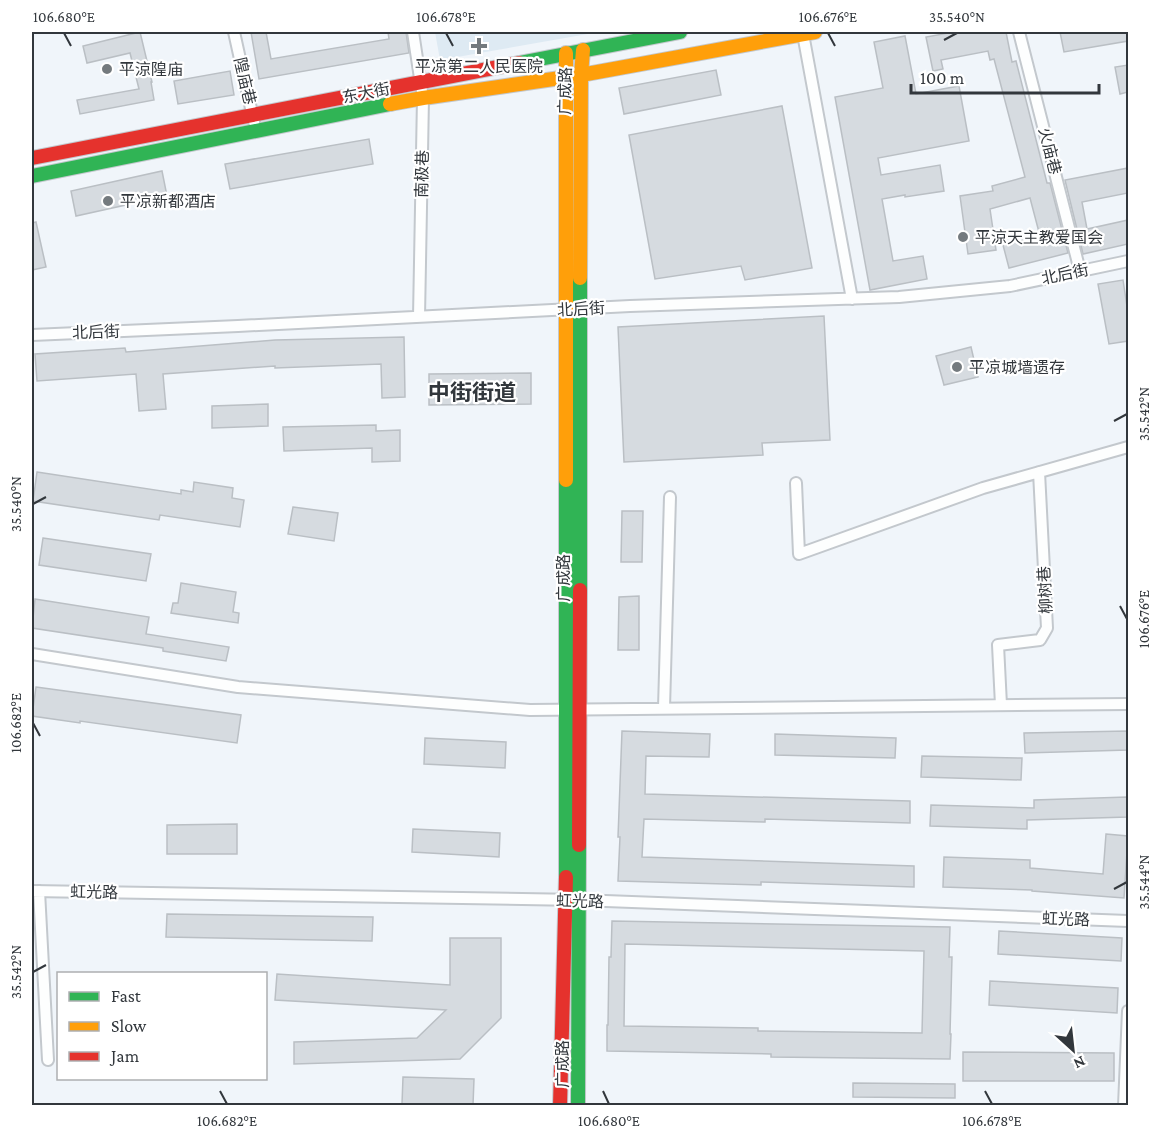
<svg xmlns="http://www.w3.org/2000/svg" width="1160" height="1137" viewBox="0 0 1160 1137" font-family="'Crimson Pro','Noto Sans SC',serif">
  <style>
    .built { fill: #deeaf3 }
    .building { fill: #d6dbe0; stroke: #babfc4; stroke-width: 1.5; fill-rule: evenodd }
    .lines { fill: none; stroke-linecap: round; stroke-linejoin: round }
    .street-casing { stroke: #c3c8cd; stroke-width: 14 }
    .fast-casing { stroke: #c3c8cd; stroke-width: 16 }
    .slow-casing { stroke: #c3c8cd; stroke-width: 16 }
    .jam-casing { stroke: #c3c8cd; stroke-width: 16 }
    .street { stroke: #fdfefe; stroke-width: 10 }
    .fast { stroke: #30b455; stroke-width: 14 }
    .slow { stroke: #ff9f0a; stroke-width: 14 }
    .jam { stroke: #e5322d; stroke-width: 14 }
    .ticks { fill: none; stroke: #32373c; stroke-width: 2 }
    .poi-dot { fill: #747a7e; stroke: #fff; stroke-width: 2 }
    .labels { text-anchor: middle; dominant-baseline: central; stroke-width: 4.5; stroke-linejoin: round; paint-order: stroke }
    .poi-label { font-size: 16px; fill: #32373c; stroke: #fff; text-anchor: start }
    .street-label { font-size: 16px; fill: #32373c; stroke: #fff }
    .district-label { font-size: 22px; font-weight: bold; fill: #32373c; stroke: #fff }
    .neatline { fill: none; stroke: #32373c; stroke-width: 2 }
    .ticks-label { font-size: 15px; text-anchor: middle; fill: #32373c }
  </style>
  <rect width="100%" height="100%" fill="#f0f5fa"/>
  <path class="built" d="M435,32H599L440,60Z"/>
  <path class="building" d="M140,32L152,82H151L154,100L80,114L77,100L139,89L130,53L87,63L83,46Z
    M251,32H266L271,59L389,39L388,32H406L409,53L259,79Z
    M954,32H1006L1012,62L1016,61L1047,183H1050L1068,253L1009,268L1003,245L1040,236L1030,198L990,209L996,250L968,254L960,196L993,191L992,186L1025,177L994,59L990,60L988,51L941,60L943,69L933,71L926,37Z
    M1060,32H1128V41L1064,52Z
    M905,36L916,94L959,86L969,141L878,158L881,175L940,165L944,191L905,197V195L882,199L893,261L923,256L927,279L870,290L835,97L883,88L874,42Z
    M1128,65V92L1120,94L1115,67Z
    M716,70L721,95L624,114L619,88Z
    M230,71L234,95L178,104L174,81Z
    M782,106L812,268L745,280L741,266L655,279L629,135Z
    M369,139L373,164L230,189L225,164Z
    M1128,168V193L1082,202L1087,229L1128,220V244L1083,254L1065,180Z
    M162,171L167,196L76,216L71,191Z
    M36,222L46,267L32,270V223Z
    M1123,280L1128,313V341L1109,344L1098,284Z
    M824,316L830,440L762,443L763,455L624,462L618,327Z
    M404,337L405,397L382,398L381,364L275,368V366L163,374L166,409L139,411L136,374L37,381L35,354L125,348L126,352L275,340Z
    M971,347L978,377L944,385L936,356Z
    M531,373V404L429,405V374Z
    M268,404V426L212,428V406Z
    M376,425V431L400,430V461L372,462V448L284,451L283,427Z
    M37,472L181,494V490L193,492L194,482L233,488L232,498L244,500L240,527L160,515L159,520L33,501Z
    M293,507L338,513L334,541L288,534Z
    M622,511H643L642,562H621Z
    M43,538L151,554L146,581L39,565Z
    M181,583L236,592L233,612L239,613L238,623L171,613L173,603H178Z
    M639,596V650H618L619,597Z
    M35,599L149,617L146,634L229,647L226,661L163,651V648L32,628Z
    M36,687L241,715L237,743L80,721V723L32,716Z
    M622,731L710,734L709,757L646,756L645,794L910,801V823L765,819V822L644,819L642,857L914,866V887L761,882V885L618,881L620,837H618Z
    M1128,731V750L1025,753L1024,733Z
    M775,734L896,738L895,758L775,755Z
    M425,738L506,742L505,768L424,764Z
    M922,756L1022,758L1021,780L921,777Z
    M1127,797L1128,817L1027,820V829L930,826L931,805L1034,808V800Z
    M237,824V854H167V825Z
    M413,829L500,833L499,857L412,852Z
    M1106,834L1128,836L1124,898L1032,891V890L943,887L944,857L1030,860V868L1103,874Z
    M167,914L373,917L372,941L166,937Z
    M612,921L950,927L949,957H952L950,1034H951L950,1059L771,1057V1054L607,1051V1025H608L609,957H611ZM625,944L924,951L922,1033L758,1031V1028L624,1026Z
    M999,931L1122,938L1121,961L998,954Z
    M450,938H501V1018L460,1059L294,1064V1042L417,1038L446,1010L275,1000L277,974L450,985Z
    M990,981L1118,988L1117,1013L989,1005Z
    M963,1052L1114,1053V1081H963Z
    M403,1077L474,1079L473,1105L402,1104Z
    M853,1083L955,1084V1098L853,1097Z"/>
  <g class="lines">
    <g class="street-casing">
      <path id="street" d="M234,32L254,122
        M413,32L423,98L419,317
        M1019,32L1080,271
        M803,34L852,299
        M32,335L238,326L630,306L899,297L1010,286L1128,261
        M796,483L799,554L983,488L1128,447
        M32,654L238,687L530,710L1128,704
        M1001,705L998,645L1040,640L1047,628L1039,472
        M664,708L670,497
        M32,891L579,900L1128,921
        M39,891L48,1060
        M1124,1106L1128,1011"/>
    </g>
    <g class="fast-casing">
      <path id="fast" d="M519,63L680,32
        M32,176L390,104
        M566,480V877
        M580,590V278
        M578,1106L579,845"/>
    </g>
    <g class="slow-casing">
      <path id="slow" d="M390,104L423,98L581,75L815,32
        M580,278L581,75L583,50
        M566,480V53"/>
    </g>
    <g class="jam-casing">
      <path id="jam" d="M32,158L519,63
        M579,845L580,590
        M560,1106L566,877"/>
    </g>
    <use href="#street" class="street"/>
    <use href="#fast" class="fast"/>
    <use href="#slow" class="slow"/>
    <use href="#jam" class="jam"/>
  </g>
  <path class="ticks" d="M64,33L71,46M446,33L453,46M828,33L835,46M944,40L957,33M1114,421L1127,414M33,504L46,497M1120,606L1127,619M33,723L40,736M1114,889L1127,882M33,972L46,965M220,1091L227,1104M603,1091L609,1104M985,1091L992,1104"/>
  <g class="poi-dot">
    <path d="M476 37h6v6h6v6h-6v6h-6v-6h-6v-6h6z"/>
    <circle cx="107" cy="69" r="6"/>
    <circle cx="108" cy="201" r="6"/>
    <circle cx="963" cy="237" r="6"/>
    <circle cx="957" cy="367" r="6"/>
  </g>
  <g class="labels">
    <g class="poi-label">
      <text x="479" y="66" text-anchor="middle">平凉第二人民医院</text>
      <text x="119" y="69">平涼隍庙</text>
      <text x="120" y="201">平凉新都酒店</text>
      <text x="975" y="237">平涼天主教爱国会</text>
      <text x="969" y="367">平凉城墙遗存</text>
    </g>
    <g class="street-label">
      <text transform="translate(245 81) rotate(77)">隍庙巷</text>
      <text transform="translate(565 91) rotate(-89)">广成路</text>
      <text transform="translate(366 93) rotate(-11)">东大街</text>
      <text transform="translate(1050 151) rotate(76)">火庙巷</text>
      <text transform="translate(422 174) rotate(-89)">南极巷</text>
      <text transform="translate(1065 274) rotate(-12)">北后街</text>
      <text transform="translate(581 309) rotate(-3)">北后街</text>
      <text transform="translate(96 332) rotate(-2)">北后街</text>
      <text transform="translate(563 578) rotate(-90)">广成路</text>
      <text transform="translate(1045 590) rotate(-93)">柳树巷</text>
      <text transform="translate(94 892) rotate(1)">虹光路</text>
      <text transform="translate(580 901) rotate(2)">虹光路</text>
      <text transform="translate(1066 919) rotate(2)">虹光路</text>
      <text transform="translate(562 1064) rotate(-90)">广成路</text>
    </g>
    <g class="district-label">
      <text x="472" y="392">中街街道</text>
    </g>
  </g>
  <rect width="1160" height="1137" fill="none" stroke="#ffffff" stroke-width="66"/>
  <rect x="57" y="972" width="210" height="108" fill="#ffffff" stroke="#adafb1" stroke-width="1.5"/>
  <rect x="69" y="992" width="30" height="9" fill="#30b455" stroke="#adafb1" stroke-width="1.5"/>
  <text x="111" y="1002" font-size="18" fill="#32373c">Fast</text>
  <rect x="69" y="1022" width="30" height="9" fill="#ff9f0a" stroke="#adafb1" stroke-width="1.5"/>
  <text x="111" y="1032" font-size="18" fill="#32373c">Slow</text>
  <rect x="69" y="1052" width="30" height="9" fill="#e5322d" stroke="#adafb1" stroke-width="1.5"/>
  <text x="111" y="1062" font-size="18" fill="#32373c">Jam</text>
  <g transform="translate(1073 1050) rotate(153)" stroke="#ffffff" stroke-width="4.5" paint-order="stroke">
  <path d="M0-4.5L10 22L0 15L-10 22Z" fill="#32373c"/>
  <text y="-9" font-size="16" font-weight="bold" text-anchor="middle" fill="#32373c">N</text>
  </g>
  <path d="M911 84v9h188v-9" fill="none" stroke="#32373c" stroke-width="3"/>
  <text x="920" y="84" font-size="18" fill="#32373c" stroke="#ffffff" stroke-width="4.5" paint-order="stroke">100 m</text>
  <rect x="33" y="33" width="1094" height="1071" class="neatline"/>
  <g class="ticks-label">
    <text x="64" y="22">106.680°E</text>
    <text x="446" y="22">106.678°E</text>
    <text x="828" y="22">106.676°E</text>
    <text x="957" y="22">35.540°N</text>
    <text transform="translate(1144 414) rotate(-90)" y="5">35.542°N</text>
    <text transform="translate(16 504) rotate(-90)" y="5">35.540°N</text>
    <text transform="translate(1144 619) rotate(-90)" y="5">106.676°E</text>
    <text transform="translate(16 723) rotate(-90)" y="5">106.682°E</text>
    <text transform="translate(1144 882) rotate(-90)" y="5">35.544°N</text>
    <text transform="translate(16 972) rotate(-90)" y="5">35.542°N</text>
    <text x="227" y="1126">106.682°E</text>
    <text x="609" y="1126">106.680°E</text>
    <text x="992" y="1126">106.678°E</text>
  </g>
</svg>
